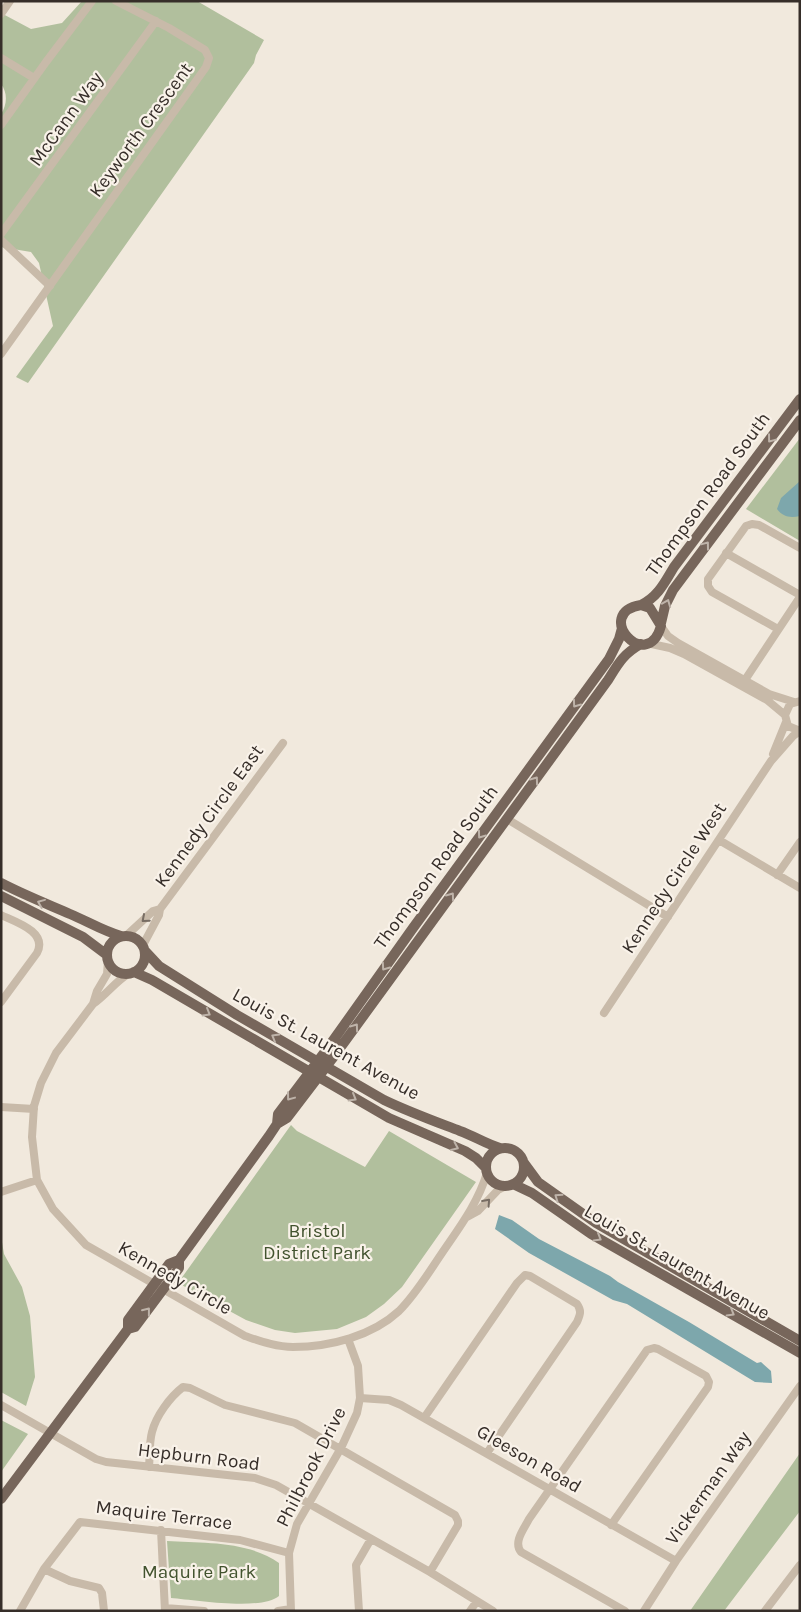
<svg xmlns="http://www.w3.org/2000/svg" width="801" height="1612" viewBox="0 0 801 1612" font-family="Karla,sans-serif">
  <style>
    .green { fill: #b1bf9d }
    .water { fill: #7da7ac }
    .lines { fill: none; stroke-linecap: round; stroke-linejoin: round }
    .minor { stroke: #c8baa9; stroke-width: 8 }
    .major { stroke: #77665b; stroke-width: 10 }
    .oneway { stroke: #beb3a9 }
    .oneway2 { stroke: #786d63 }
    .labels { text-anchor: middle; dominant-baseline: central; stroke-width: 4.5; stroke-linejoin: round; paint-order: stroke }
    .street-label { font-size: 19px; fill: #362e29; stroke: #f9f2e9 }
    .park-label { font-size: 19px; fill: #42532e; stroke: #f9f2e9 }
  </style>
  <rect width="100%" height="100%" fill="#f1e9dd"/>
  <path class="green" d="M82,1H197L264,40L256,55L254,63L28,383L16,377L53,326L39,263L31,252L1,247V114C7,105 8,93 1,84V13L31,29L62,23Z
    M800,438V541L746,509Z
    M291,1125L297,1131L365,1167L389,1131L476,1182L402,1287L384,1304L366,1317L337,1329L295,1333L275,1330L246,1320L178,1283Z
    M1,1236L4,1254L22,1287L30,1316L35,1377L26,1406L1,1392Z
    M1,1420L28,1434L1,1472Z
    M800,1453V1511L724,1611H690Z
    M167,1541C202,1543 249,1541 279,1563V1596C261,1611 195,1600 171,1598Z"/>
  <path class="water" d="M800,481V516C790,518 783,517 777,509L781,498Z
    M499,1215L512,1220L539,1239L610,1276L618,1282L689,1322L757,1363L761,1362L771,1371L772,1383L755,1382L627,1304L613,1300L529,1253L495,1229Z"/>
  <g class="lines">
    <path class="minor" d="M1,14L10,1
      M1,58L34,78
      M1,125L46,62L92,1
      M1,234L156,21
      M1,240L50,286
      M1,354L206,67L209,58L205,50L169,28L116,1
      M726,553L800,595
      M661,626L668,636L678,643L769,694L794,702
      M778,629L712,592L708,586V579L746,526L752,524L759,525L800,548
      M647,643L670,648L684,654L767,700L785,715
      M743,683L800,597
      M800,701L790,704L785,715L788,726L800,731
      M773,754L786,722
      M507,819L668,917
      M719,840L800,888
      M777,875L800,842
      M160,909L283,743
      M1,915C16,922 48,932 37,953L1,1002
      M127,935L153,911L160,909L159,915L143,945
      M108,961L107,974L97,991L93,1004L56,1053L41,1083L34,1106L32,1137L37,1180L53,1209L86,1245L245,1336C260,1341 276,1347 293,1347C330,1347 372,1336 399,1311C416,1294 429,1272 442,1253C459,1228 478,1203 487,1173
      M93,1004C106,995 115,982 128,974
      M604,1013L771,761L793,736L800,731
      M1,1107L34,1109
      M1,1192L37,1180
      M467,1217L478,1211L498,1190L506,1186
      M360,1398L389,1400L401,1405L676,1561
      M1,1405L96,1459L106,1462L255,1478L276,1485L430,1572L493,1611
      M424,1418L517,1283L525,1275L530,1276L577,1304C582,1311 580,1315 577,1322L487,1453
      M149,1467C150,1456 149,1443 152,1432C156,1416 170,1397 183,1387L190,1388L225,1405L295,1423L455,1515L458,1521V1525L430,1572
      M611,1525L708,1387L709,1382L706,1376L658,1349L654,1348L647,1350L529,1519C524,1529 513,1542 521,1552L625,1611
      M161,1530L165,1611
      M44,1569L70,1581L99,1588L102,1593L104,1611
      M165,1608L204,1611
      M20,1611L44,1569L80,1522L240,1540L289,1553
      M278,1611L291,1609
      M291,1611L289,1553L297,1524L341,1448L357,1413L360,1398L358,1366L348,1339
      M359,1611L356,1565L371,1539
      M470,1611L477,1601
      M644,1611L676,1561L800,1386
      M765,1611L800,1565"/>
    <path class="major" d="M641,605C658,597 665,582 674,567L800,399
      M641,605L650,608L661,626C647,675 592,613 641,605Z
      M661,623L665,606L673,590L800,420
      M1,883C24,895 47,904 70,914C87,921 103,931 121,936
      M1,896L83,937L107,955
      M107 955a19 19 0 1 1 38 0a19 19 0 1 1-38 0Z
      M145,951L159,966L237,1015L384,1100C409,1112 434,1121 460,1131C474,1136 486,1144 500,1148
      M134,972L152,980L389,1118L465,1151L476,1158L485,1167
      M277,1124L287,1118L332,1059L608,680C618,664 623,654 641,644
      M486 1167a19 19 0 1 1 38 0a19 19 0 1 1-38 0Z
      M524,1163L538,1182L596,1223L800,1341
      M513,1184L532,1193L591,1234L800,1353
      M128,1329L135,1327L179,1268V1260
      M1,1499L128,1329V1320L169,1264L179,1260L269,1136L277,1124L278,1114L327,1049L413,928L609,659L619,639L622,628"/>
  </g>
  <defs><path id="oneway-chevron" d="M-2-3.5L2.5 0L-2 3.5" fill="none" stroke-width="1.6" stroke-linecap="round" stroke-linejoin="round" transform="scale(1.25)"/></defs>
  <g class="oneway">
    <use href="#oneway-chevron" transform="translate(771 439) rotate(127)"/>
    <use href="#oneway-chevron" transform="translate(706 545) rotate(-53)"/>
    <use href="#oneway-chevron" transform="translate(667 603) rotate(-68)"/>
    <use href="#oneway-chevron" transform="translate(576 704) rotate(126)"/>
    <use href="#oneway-chevron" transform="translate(535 780) rotate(-54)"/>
    <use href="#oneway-chevron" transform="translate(481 835) rotate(126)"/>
    <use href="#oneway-chevron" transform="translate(451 896) rotate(-54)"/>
    <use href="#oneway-chevron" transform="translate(41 903) rotate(-158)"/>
    <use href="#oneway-chevron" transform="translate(385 967) rotate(125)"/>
    <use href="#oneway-chevron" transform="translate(207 1013) rotate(30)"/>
    <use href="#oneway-chevron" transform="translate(355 1027) rotate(-54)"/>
    <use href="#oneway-chevron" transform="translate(275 1037) rotate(-150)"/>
    <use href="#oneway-chevron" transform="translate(290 1097) rotate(127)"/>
    <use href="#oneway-chevron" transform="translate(353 1098) rotate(30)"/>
    <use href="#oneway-chevron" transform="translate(455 1147) rotate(24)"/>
    <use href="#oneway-chevron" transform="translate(558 1197) rotate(-145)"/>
    <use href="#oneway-chevron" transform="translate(598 1238) rotate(30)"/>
    <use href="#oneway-chevron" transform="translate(147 1311) rotate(-52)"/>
    <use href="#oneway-chevron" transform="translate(731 1313) rotate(30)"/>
  </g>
  <g class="oneway2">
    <use href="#oneway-chevron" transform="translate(145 919) rotate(139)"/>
    <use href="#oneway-chevron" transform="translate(487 1202) rotate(-48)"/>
  </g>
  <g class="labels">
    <g class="street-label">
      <text transform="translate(66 119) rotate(-54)">McCann Way</text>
      <text transform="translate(141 130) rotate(-54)">Keyworth Crescent</text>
      <text transform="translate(708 494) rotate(-54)">Thompson Road South</text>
      <text transform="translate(209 816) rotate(-54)">Kennedy Circle East</text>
      <text transform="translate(436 867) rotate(-54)">Thompson Road South</text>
      <text transform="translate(674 878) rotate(-57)">Kennedy Circle West</text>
      <text transform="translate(326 1044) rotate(29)">Louis St. Laurent Avenue</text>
      <text transform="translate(677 1262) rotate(30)">Louis St. Laurent Avenue</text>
      <text transform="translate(175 1278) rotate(30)">Kennedy Circle</text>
      <text transform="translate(199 1457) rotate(7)">Hepburn Road</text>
      <text transform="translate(529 1459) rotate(30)">Gleeson Road</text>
      <text transform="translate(311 1467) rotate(-63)">Philbrook Drive</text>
      <text transform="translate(708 1488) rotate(-55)">Vickerman Way</text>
      <text transform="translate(164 1515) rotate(7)">Maquire Terrace</text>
    </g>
    <g class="park-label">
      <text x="317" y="1231">Bristol<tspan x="317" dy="22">District Park</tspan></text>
      <text x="199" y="1572">Maquire Park</text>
    </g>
  </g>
  <rect width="801" height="1612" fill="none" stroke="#362e29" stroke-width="5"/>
</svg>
